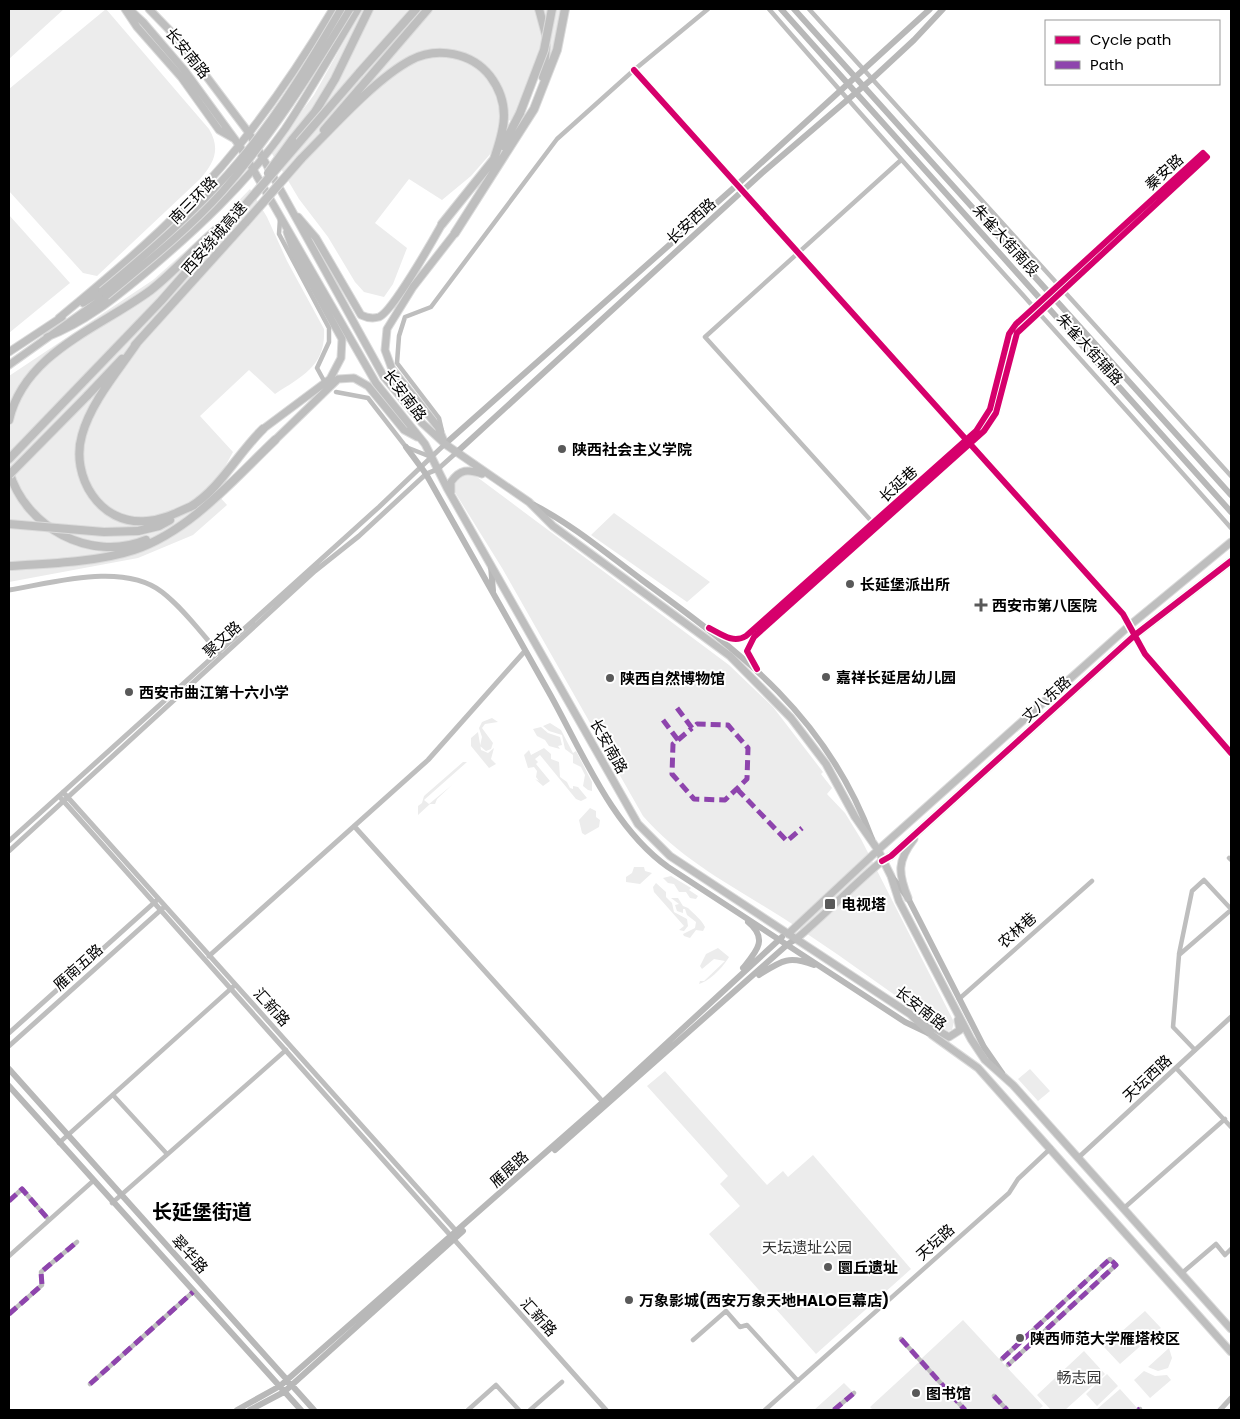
<svg xmlns="http://www.w3.org/2000/svg" width="1240" height="1419" viewBox="0 0 1240 1419" font-family="Poppins,'Noto Sans SC',sans-serif">
  <style>
    .green { fill: #ececec }
    .lines { fill: none; stroke-linecap: round; stroke-linejoin: round }
    .primary-casing { stroke: #dbdbdb; stroke-width: 9 }
    .trunk-casing { stroke: #dbdbdb; stroke-width: 9 }
    .motorway-casing { stroke: #dbdbdb; stroke-width: 10 }
    .minor { stroke: #bebebe; stroke-width: 4.5 }
    .tertiary { stroke: #bebebe; stroke-width: 5 }
    .secondary { stroke: #b8b8b8; stroke-width: 6 }
    .primary { stroke: #bebebe; stroke-width: 7 }
    .trunk { stroke: #bebebe; stroke-width: 7 }
    .motorway { stroke: #bebebe; stroke-width: 8 }
    .trunk-bridge-casing { stroke: #dbdbdb; stroke-width: 9; stroke-linecap: butt }
    .motorway-bridge-casing { stroke: #dbdbdb; stroke-width: 10; stroke-linecap: butt }
    .trunk-bridge { stroke: #bebebe; stroke-width: 7 }
    .motorway-bridge { stroke: #bebebe; stroke-width: 8 }
    .quiet { stroke: #8e44ad; stroke-width: 5; stroke-dasharray: 10 5; stroke-linecap: butt }
    .cycleway-casing { stroke: #fff; stroke-width: 9 }
    .cycleway { stroke: #d6006c; stroke-width: 6 }
    .poi-dot { fill: #595959; stroke: #fff; stroke-width: 2 }
    .labels { text-anchor: middle; dominant-baseline: central; stroke-width: 4; stroke-linejoin: round; paint-order: stroke }
    .street-label { font-size: 15px; fill: #000; stroke: #fff }
    .poi-label { font-size: 15px; font-weight: bold; fill: #000; stroke: #fff; text-anchor: start }
    .park-label { font-size: 15px; fill: #333; stroke: #fff }
    .district-label { font-size: 20px; font-weight: bold; fill: #000; stroke: #fff }
  </style>
  <rect width="100%" height="100%" fill="#fff"/>
  <path class="green" d="M9,9H64L9,59Z
    M106,9L209,129C221,149 214,163 200,179L97,276L83,273L9,191V89Z
    M362,9H562L555,47L513,121L503,119L492,152L471,176L442,200L409,179L375,223L407,248L393,284L384,297L364,292L355,282L328,237L299,199L271,152L314,95Z
    M250,189L267,217L287,261L324,329C326,366 302,376 275,394L249,370L200,416L233,452L221,474L210,486L227,505L193,535L138,558L9,582V376L153,280L219,221Z
    M9,215L70,283L9,333Z
    M473,474L729,665L773,707L823,772L821,774L832,788L827,794L845,813L861,839L954,1022L952,1030L948,1031L939,1026C887,990 836,952 783,918C734,887 681,860 643,816L502,568L456,494L452,487L460,475Z
    M614,513L710,582L687,602L591,535Z
    M492,718L498,722L485,724L482,728L493,743L491,749L486,751L480,746L482,737L479,728L482,722Z
    M550,723L561,730L573,753L576,751L592,782V791L588,790L583,786L585,775L581,767L573,763V755L565,749L562,735L549,731L543,726Z
    M541,727L548,733L560,737L562,745L558,746L560,749L549,746L545,740L537,736L533,729Z
    M478,732L481,750L488,753L494,748L491,759L496,764L489,768L471,746V738Z
    M544,748L551,754V759L559,762L560,777L567,782L570,788L573,789V786L578,787L587,798L581,801L576,799L540,755L535,759L538,762L536,764L550,781L543,786L535,779L539,781L536,777L537,771L534,767L528,768L524,755L529,750L531,755Z
    M463,762H467L424,800L429,804L452,785L437,799L435,804H430L418,815V806L422,803L424,796Z
    M590,808L596,811V817L600,820L599,827L585,835L582,833L579,820Z
    M634,867H644L645,871L652,873L640,884L626,882V877L632,873Z
    M671,876L691,888L689,890L698,896L696,899L690,898L686,892H679L674,884L668,883L663,878Z
    M656,883L666,892V897L672,903L674,912L687,919L688,926L684,931L679,930L684,926L654,892L653,887Z
    M671,898H678L683,906L688,908C694,914 702,920 705,927L703,931L696,930L690,938L684,936L683,934L695,928L696,922L687,915L685,909H683V913L677,911L675,905L679,904Z
    M718,948L729,957C724,966 710,981 699,984L700,981H704L725,961L714,959L702,969L700,966L706,954Z
    M1030,1069L1050,1091L1038,1101L1018,1079Z
    M665,1071L767,1185L783,1171L788,1177L813,1155L911,1269L816,1354L709,1234L740,1206L720,1184L728,1176L647,1086Z
    M1145,1311L1161,1328L1120,1364L1104,1347Z
    M963,1320L1043,1406L1038,1410H967L921,1359Z
    M1169,1348L1172,1358L1168,1368L1158,1371L1148,1367Z
    M1084,1351L1105,1374L1065,1410H1051L1037,1395Z
    M919,1362L963,1410H873L870,1407Z
    M1144,1371L1155,1376L1167,1375L1171,1380L1150,1398L1134,1380Z
    M1107,1374L1118,1386L1097,1406L1086,1394Z
    M844,1383L853,1392L833,1410H814Z
    M1120,1389L1138,1409L1096,1410Z"/>
  <g class="lines">
    <g class="primary-casing">
      <path id="primary" d="M125,9L137,27L181,77L219,130L233,138
        M129,9L143,22L185,71L239,145L376,383L425,444L447,488L638,824L670,856L910,1014L932,1035L978,1068L1231,1352
        M149,9L179,40L249,133L384,377L422,423L445,444L529,502L553,526L730,656L791,718L826,764L855,817L878,850L891,876L899,901L971,1039L985,1060L1013,1085L1231,1329
        M298,217L316,238L361,315C367,318 372,319 379,317C392,312 433,240 442,224
        M263,429L330,379L341,358L342,339L294,252L287,232
        M443,439L438,427L392,369L385,350L387,329L413,287L455,233
        M275,440L338,379L354,378L368,386L404,430L417,437
        M451,492V482C460,469 468,469 482,474
        M908,898C898,873 897,861 914,839
        M788,934L878,850L1129,626L1231,542
        M796,939C826,914 852,886 882,861L891,856L1135,635L1231,561
        M919,1019L949,1037L960,1030L958,1020"/>
    </g>
    <g class="trunk-casing">
      <path id="trunk" d="M83,303L102,291
        M59,318C102,282 146,246 186,205C244,147 291,79 333,9
        M47,337C84,323 115,298 145,273C195,231 247,183 285,129C311,90 334,49 358,9
        M9,352L62,317
        M9,365L106,296"/>
    </g>
    <g class="motorway-casing">
      <path id="motorway" d="M539,9L546,35
        M359,73L416,9
        M543,77L546,46
        M324,130L428,9
        M292,140L315,112L335,79L369,9
        M503,146L520,113
        M301,159C331,129 375,79 411,60C437,46 472,53 490,76C512,105 504,131 493,162
        M442,224L495,158
        M455,233L534,109L557,50L565,9
        M137,343C118,371 91,402 82,435C70,476 100,526 147,521C164,520 178,512 194,505
        M135,345L246,222
        M87,396L122,359
        M9,420C25,352 100,328 151,290C178,269 199,242 227,221
        M9,459L161,301L240,211
        M9,471C25,527 90,563 146,540
        M190,507C220,489 238,453 263,429
        M138,531L159,526L170,520
        M9,566C47,564 98,562 134,550C190,531 233,480 275,440"/>
    </g>
    <path class="minor" d="M769,9C920,184 1078,354 1231,528
      M809,9L1231,476
      M280,219L279,234L329,328V342L317,368L323,379
      M405,317L431,307L557,139L634,70L708,9
      M405,317L399,336L397,363L439,418L442,431
      M336,392L368,398L406,447L431,457
      M873,523L705,337L901,160
      M1229,858L1231,860
      M1179,954L1192,891L1204,880L1231,909
      M959,999L1092,881
      M1195,1050L1173,1027L1179,955L1231,910
      M1176,1068L1231,1127
      M113,1095L167,1154
      M59,1143L235,985
      M9,1201L22,1189L49,1220
      M112,1203L286,1050
      M1124,1208L1225,1119
      M9,1256L93,1181
      M1182,1273L1216,1244L1225,1255L1231,1249
      M9,1314L42,1285L41,1272L77,1242
      M901,1339L965,1410
      M693,1340L726,1311L740,1327L747,1325L798,1381
      M1002,1359L1110,1259L1116,1265L1008,1365
      M90,1384L193,1292
      M994,1396L1007,1410
      M468,1410L496,1385L519,1410
      M530,1410L562,1382
      M765,1410L1009,1193L1018,1179L1051,1148
      M834,1410L854,1393
      M1138,1410L1140,1409"/>
    <path class="tertiary" d="M634,70L1123,614L1145,654L1231,753
      M9,590C53,583 123,562 162,592C184,609 201,633 219,653
      M711,629C723,635 733,644 746,636L976,431L990,409L1009,334L1016,324L1203,153L1207,157L1017,333L996,413L984,431L754,637L747,651L757,669
      M63,792L457,1232
      M59,796L606,1410
      M354,826L603,1102
      M9,841L379,507L445,444
      M9,851L315,571L359,536L426,474L438,469L457,452
      M209,956L428,760L525,651
      M9,1033L156,901
      M9,1046L163,908
      M1079,1157L1231,1017
      M1220,1410L1231,1398"/>
    <path class="secondary" d="M781,9L1231,512
      M794,9L1231,495
      M445,444L738,184L930,9
      M406,447L426,474C468,548 509,622 551,696C583,754 613,828 668,867L905,1022L928,1033
      M457,452L762,173L873,78L914,40L943,9
      M534,505C573,525 607,554 642,580C743,654 827,717 872,839
      M491,566L493,591
      M892,877L908,898L984,1047L1002,1073
      M743,968C756,952 769,939 748,922
      M759,975C781,961 788,955 814,965
      M9,1069L314,1410
      M9,1086L301,1410
      M555,1150L788,944L796,939
      M237,1410L280,1386L603,1102L782,937
      M250,1410L284,1392L463,1231"/>
    <use href="#primary" class="primary"/>
    <use href="#trunk" class="trunk"/>
    <use href="#motorway" class="motorway"/>
    <g class="trunk-bridge-casing">
      <path id="trunk-bridge" d="M102,291C142,258 182,224 217,186C267,133 305,71 341,9
        M106,296C146,263 187,231 222,192C272,135 311,73 350,9"/>
    </g>
    <g class="motorway-bridge-casing">
      <path id="motorway-bridge" d="M520,113L544,50L552,9
        M268,173L292,140
        M240,211L359,73
        M246,222L301,159
        M9,475L87,396
        M9,524L104,532L138,531"/>
    </g>
    <use href="#trunk-bridge" class="trunk-bridge"/>
    <use href="#motorway-bridge" class="motorway-bridge"/>
    <path class="quiet" d="M663,720L678,740L673,744L672,774L694,799L725,800L747,779L748,748L728,725L697,724L692,728L677,708
      M678,740L692,728
      M737,789L787,841L802,828
      M9,1201L22,1189L49,1220
      M9,1314L42,1285L41,1272L77,1242
      M901,1339L965,1410
      M1002,1359L1110,1259L1116,1265L1008,1365
      M90,1384L193,1292
      M994,1396L1007,1410
      M834,1410L854,1393
      M1138,1410L1140,1409"/>
    <g class="cycleway-casing">
      <path id="cycleway" d="M634,70L1123,614L1145,654L1231,753
        M709,628C721,634 733,644 746,636L976,431L990,409L1009,334L1016,324L1203,153L1207,157L1017,333L996,413L984,431L754,637L747,651L757,669
        M882,861L891,856L1135,635L1231,561"/>
    </g>
    <use href="#cycleway" class="cycleway"/>
  </g>
  <g class="poi-dot">
    <circle cx="562" cy="449" r="5"/>
    <circle cx="850" cy="584" r="5"/>
    <path d="M978.5 597.5h5v5h5v5h-5v5h-5v-5h-5v-5h5z"/>
    <circle cx="826" cy="677" r="5"/>
    <circle cx="610" cy="678" r="5"/>
    <circle cx="129" cy="692" r="5"/>
    <rect x="824" y="898" width="12" height="12" rx="2.5"/>
    <circle cx="828" cy="1267" r="5"/>
    <circle cx="629" cy="1300" r="5"/>
    <circle cx="1020" cy="1338" r="5"/>
    <circle cx="916" cy="1393" r="5"/>
  </g>
  <g class="labels">
    <g class="street-label">
      <text transform="translate(188 53) rotate(51)">长安南路</text>
      <text transform="translate(1164 172) rotate(-42)">秦安路</text>
      <text transform="translate(193 200) rotate(-45)">南三环路</text>
      <text transform="translate(691 221) rotate(-42)">长安西路</text>
      <text transform="translate(214 238) rotate(-49)">西安绕城高速</text>
      <text transform="translate(1006 240) rotate(48)">朱雀大街南段</text>
      <text transform="translate(1090 349) rotate(48)">朱雀大街辅路</text>
      <text transform="translate(405 395) rotate(53)">长安南路</text>
      <text transform="translate(898 484) rotate(-42)">长延巷</text>
      <text transform="translate(222 639) rotate(-42)">聚文路</text>
      <text transform="translate(1046 699) rotate(-42)">丈八东路</text>
      <text transform="translate(609 746) rotate(61)">长安南路</text>
      <text transform="translate(1017 930) rotate(-41)">农林巷</text>
      <text transform="translate(78 967) rotate(-42)">雁南五路</text>
      <text transform="translate(272 1007) rotate(48)">汇新路</text>
      <text transform="translate(921 1008) rotate(38)">长安南路</text>
      <text transform="translate(1147 1078) rotate(-43)">天坛西路</text>
      <text transform="translate(509 1169) rotate(-42)">雁展路</text>
      <text transform="translate(935 1242) rotate(-42)">天坛路</text>
      <text transform="translate(190 1254) rotate(48)">翠华路</text>
      <text transform="translate(539 1317) rotate(48)">汇新路</text>
    </g>
    <g class="poi-label">
      <text x="572" y="449">陕西社会主义学院</text>
      <text x="860" y="584">长延堡派出所</text>
      <text x="992" y="605">西安市第八医院</text>
      <text x="836" y="677">嘉祥长延居幼儿园</text>
      <text x="620" y="678">陕西自然博物馆</text>
      <text x="139" y="692">西安市曲江第十六小学</text>
      <text x="841" y="904">电视塔</text>
      <text x="838" y="1267">圜丘遗址</text>
      <text x="639" y="1300">万象影城(西安万象天地HALO巨幕店)</text>
      <text x="1030" y="1338">陕西师范大学雁塔校区</text>
      <text x="926" y="1393">图书馆</text>
    </g>
    <g class="park-label">
      <text x="807" y="1247">天坛遗址公园</text>
      <text x="1079" y="1377">畅志园</text>
    </g>
    <g class="district-label">
      <text x="202" y="1212">长延堡街道</text>
    </g>
  </g>
  <rect width="1240" height="1419" fill="none" stroke="#000000" stroke-width="20"/>
  <rect x="1045" y="20" width="175" height="65" fill="#ffffff" stroke="#999999"/>
  <rect x="1055" y="36" width="25" height="8" fill="#d6006c" stroke="#999999"/>
  <text x="1090" y="45" font-size="15" fill="#000000">Cycle path</text>
  <rect x="1055" y="61" width="25" height="8" fill="#8e44ad" stroke="#999999"/>
  <text x="1090" y="70" font-size="15" fill="#000000">Path</text>
</svg>
